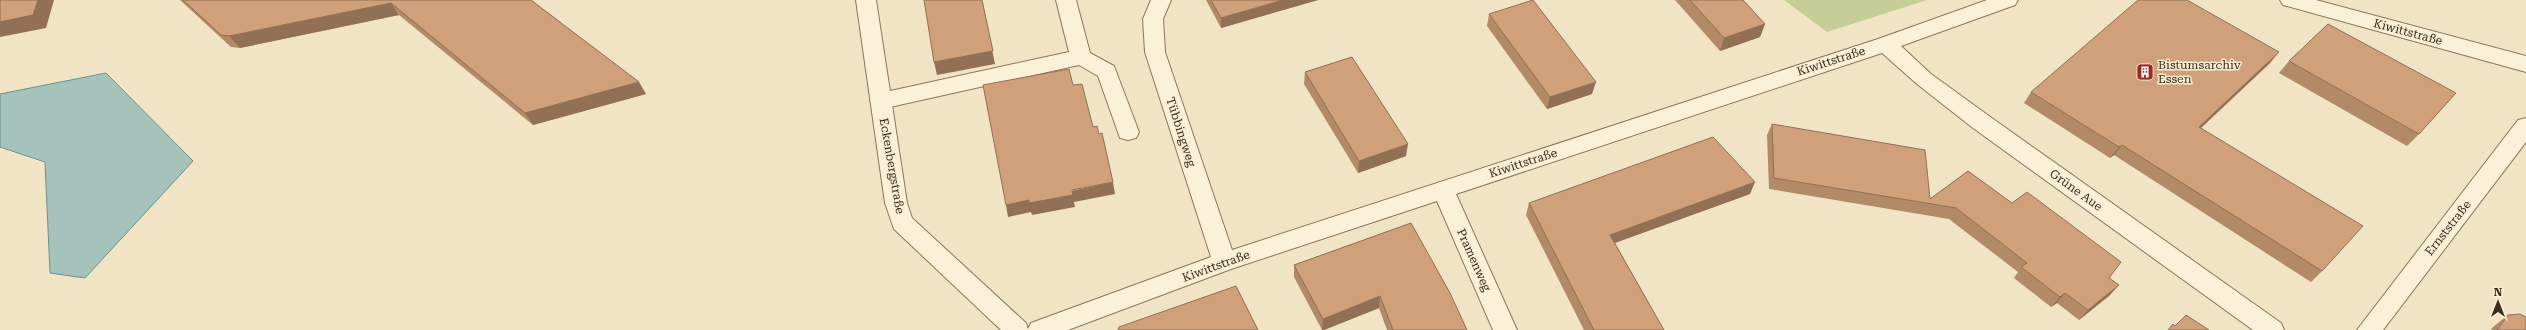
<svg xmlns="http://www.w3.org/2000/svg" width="2526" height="330" viewBox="0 0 2526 330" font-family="'Roboto Serif',serif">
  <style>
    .green { fill: #c6ce98 }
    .water { fill: #a6c3bb; stroke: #6c918a }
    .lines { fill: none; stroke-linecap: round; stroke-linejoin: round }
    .service-casing { stroke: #8b765a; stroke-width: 2 }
    .minor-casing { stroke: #8b765a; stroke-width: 2 }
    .service { fill: #faf1d8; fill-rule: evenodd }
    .minor { fill: #faf1d8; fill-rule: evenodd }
    .wall { fill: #b28a68 }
    .shaded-wall { fill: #917055 }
    .building { fill: #cfa079; stroke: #917055 }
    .labels { text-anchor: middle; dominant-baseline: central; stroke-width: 3; stroke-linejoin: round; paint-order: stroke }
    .street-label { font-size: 12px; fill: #3b2d1e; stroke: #f7eed4 }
    .poi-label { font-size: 12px; fill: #3b2d1e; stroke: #f7eed4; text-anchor: start }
  </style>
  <rect width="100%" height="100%" fill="#f0e4c4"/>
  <path class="green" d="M1784,0H1927L1827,32Z"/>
  <path class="water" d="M106,73L193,161L85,278L50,273L45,162L0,147V94Z"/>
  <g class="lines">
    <g class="service-casing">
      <path id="service" d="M1056,0H1076L1090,53L1114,66L1139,132L1136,138L1128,140L1120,138L1098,76L1079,65L881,109L874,107L870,101L874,95L881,93L1069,52Z"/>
    </g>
    <g class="minor-casing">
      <path id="minor" d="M856,0H876L907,203L912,218L1026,323L1028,329L1031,323L1211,257L1145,52L1143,19L1151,0H1171L1163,19L1165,52L1232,250L1878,39L1987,0H2018L2015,5L1901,46L1931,74L1989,116L2281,323L2284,330H2253L1973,128L1917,84L1882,53L1456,194L1517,330H1493L1437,201L1231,269L1068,330H1001L894,229L885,203Z
        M2280,0H2316L2526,56V72L2283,5Z
        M2526,118V142L2383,330H2357L2518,120Z"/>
    </g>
    <use href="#service" class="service"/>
    <use href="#minor" class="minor"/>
  </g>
  <path class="wall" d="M180,0H531L646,94L533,125L399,15L240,48L231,47Z
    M1206,0H1318L1221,28Z
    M1675,0H1743L1765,24L1760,37L1720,51Z
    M1489,14L1592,94L1547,109L1487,26Z
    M2289,61L2419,134L2407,146L2279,73Z
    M2270,63L2201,128L2322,271L2311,282L2114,155L2110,158L2024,103L2031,92Z
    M1305,72L1406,156L1358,173L1304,84Z
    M1772,124L1930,199L1968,171L2109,278L2110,295L2079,320L2057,303L2051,307L2014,278L2018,272L1949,219L1769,189L1767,135Z
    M1750,194L1615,243L1664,330H1584L1526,215L1529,203Z
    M1411,223L1467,330H1387L1379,308L1324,330H1322L1294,277V265Z
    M2508,315L2526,330H2491L2493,327Z"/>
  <path class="shaded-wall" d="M38,0H54L46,28L0,37V22Z
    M982,0L995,64L937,75L934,62Z
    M1283,0H1318L1221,28V18Z
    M391,3L399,15L240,48L229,36Z
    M1765,24L1760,37L1720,51L1724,38Z
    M2279,52L2270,63L2190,138L2199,127Z
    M639,82L646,94L533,125L525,113Z
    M1596,82L1592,94L1547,109L1550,97Z
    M1408,144L1406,156L1358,173L1359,161Z
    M2122,145L2114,155L2110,158L2119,147Z
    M1113,182L1115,194L1074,202L1075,207L1032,215L1031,212L1008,217L1006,205Z
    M1755,182L1750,194L1606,246L1610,235Z
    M2119,285L2110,295L2079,320L2088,310Z
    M2065,293L2057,303L2051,307L2060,297Z
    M1380,296L1379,308L1324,330H1322L1323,319Z"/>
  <path class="building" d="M0,0H38L33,15L0,22Z
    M183,0H531L639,82L525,113L391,3L229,36L221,35Z
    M924,0H982L993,51L934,62Z
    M1211,0H1283L1221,18Z
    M1533,0L1596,82L1550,97L1489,14Z
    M1690,0H1743L1765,24L1724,38Z
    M2138,0H2187L2279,52L2199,127L2363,226L2322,271L2122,145L2119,147L2031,92Z
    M2328,24L2456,93L2419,134L2289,61Z
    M1352,57L1408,144L1359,161L1305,72Z
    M1069,69L1073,85L1082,84L1093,127L1097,126L1099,134L1102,133L1113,182L1072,190L1073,195L1029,203V200L1006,205L983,85Z
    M1772,124L1925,150L1930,199L1968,171L2012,203L2027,192L2121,262L2109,278L2119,285L2088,310L2065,293L2060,297L2021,267L2027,263L1956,208L1774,178Z
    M1713,137L1755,182L1610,235L1664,330H1594L1529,203Z
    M1411,223L1450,293L1467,330H1393L1380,296L1323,319L1294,265Z
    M1236,286L1258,330H1118L1119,327Z
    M2520,314L2526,317V330H2497L2508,315Z
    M2186,315L2209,330H2168L2173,324L2175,326Z"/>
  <defs>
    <g id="building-square" transform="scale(0.9)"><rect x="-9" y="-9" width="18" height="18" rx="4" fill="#9c2b28" stroke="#f7eed4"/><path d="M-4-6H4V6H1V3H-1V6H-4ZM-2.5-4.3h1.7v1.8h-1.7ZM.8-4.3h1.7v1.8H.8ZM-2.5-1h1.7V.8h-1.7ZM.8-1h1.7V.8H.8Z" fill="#fff"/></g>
  </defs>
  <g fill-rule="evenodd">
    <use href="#building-square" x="2145" y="72"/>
  </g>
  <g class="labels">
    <g class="street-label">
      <text transform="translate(2408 32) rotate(15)">Kiwittstraße</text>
      <text transform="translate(1831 61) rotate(-18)">Kiwittstraße</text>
      <text transform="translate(1181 132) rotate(72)">Tübbingweg</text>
      <text transform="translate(1523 163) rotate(-18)">Kiwittstraße</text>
      <text transform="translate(892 166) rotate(80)">Eckenbergstraße</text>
      <text transform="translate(2076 190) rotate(36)">Grüne Aue</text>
      <text transform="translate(2448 228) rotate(-52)">Ernststraße</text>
      <text transform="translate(1474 260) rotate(66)">Pramenweg</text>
      <text transform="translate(1216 266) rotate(-20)">Kiwittstraße</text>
    </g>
    <g class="poi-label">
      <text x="2158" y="65">Bistumsarchiv<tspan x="2158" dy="14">Essen</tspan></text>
    </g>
  </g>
  <g transform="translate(2498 302)" stroke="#f7eed4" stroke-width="3" paint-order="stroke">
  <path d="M0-3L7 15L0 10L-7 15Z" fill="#3b2d1e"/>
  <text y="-6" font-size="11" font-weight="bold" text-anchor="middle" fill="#3b2d1e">N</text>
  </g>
</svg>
